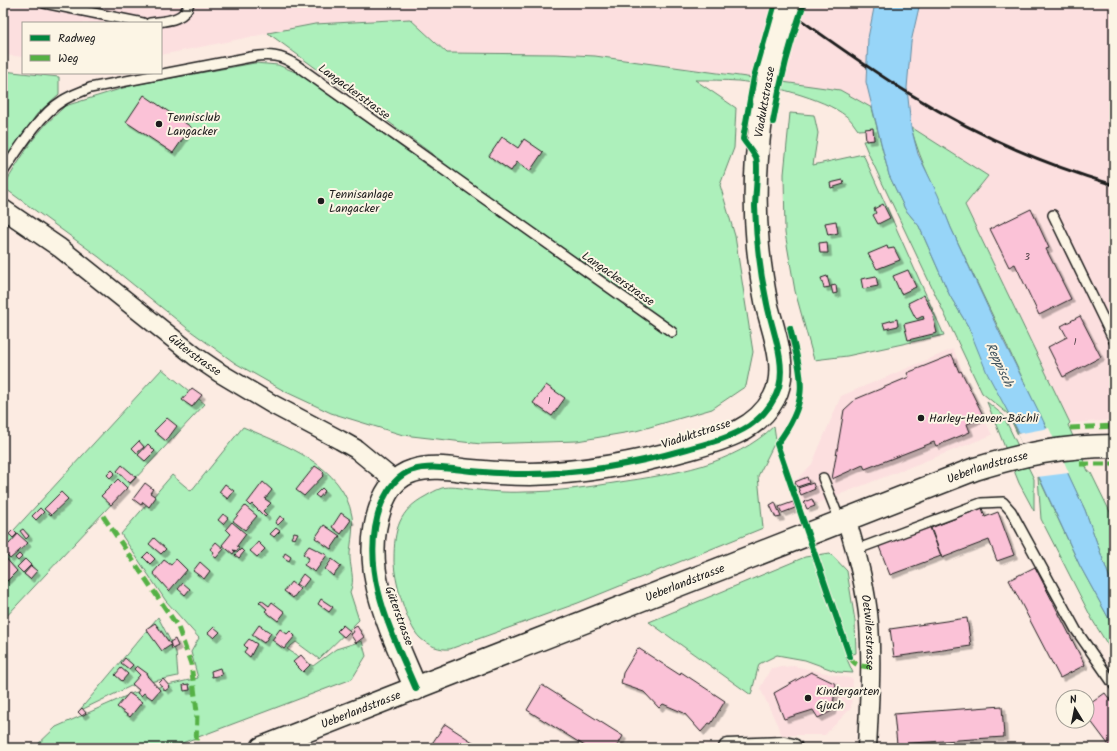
<svg xmlns="http://www.w3.org/2000/svg" width="1117" height="751" viewBox="0 0 1117 751" font-family="Kalam,sans-serif">
  <style>
    .built { fill: #fcdfdf }
    .green { fill: #adf0bb; stroke: #64866c }
    .water { fill: #97d5f8; stroke: #668ba0 }
    .pier { fill: #fcebe2 }
    .building { fill: #fbc2d7; stroke: #1c1c1c; filter: url(#shadow) }
    .lines { fill: none; stroke-linecap: round; stroke-linejoin: round }
    .service-casing { stroke: #1c1c1c; stroke-width: 12 }
    .minor-casing { stroke: #1c1c1c; stroke-width: 21 }
    .tertiary-casing { stroke: #1c1c1c; stroke-width: 25 }
    .primary-casing { stroke: #1c1c1c; stroke-width: 25 }
    .service { stroke: #fcf5e5; stroke-width: 9 }
    .minor { stroke: #fcf5e5; stroke-width: 18 }
    .tertiary { stroke: #fcf5e5; stroke-width: 22 }
    .primary { stroke: #fcf5e5; stroke-width: 22 }
    .rail { stroke: #1c1c1c; stroke-width: 3 }
    .tertiary-bridge-casing { stroke: #1c1c1c; stroke-width: 25; stroke-linecap: butt }
    .tertiary-bridge { stroke: #fcf5e5; stroke-width: 22 }
    .quiet { stroke: #55b145; stroke-width: 5; stroke-dasharray: 10 5; stroke-linecap: butt }
    .cycleway-casing { stroke: #fcf5e5; stroke-width: 8 }
    .cycleway { stroke: #00873e; stroke-width: 6 }
    .poi-dot { fill: #1c1c1c; stroke: #fcf5e5; stroke-width: 1.5 }
    .labels { text-anchor: middle; dominant-baseline: central; stroke-width: 4; stroke-linejoin: round; paint-order: stroke }
    .number-label { font-size: 10px; fill: #54464b }
    .street-label { font-size: 12px; fill: #1c1c1c; stroke: #fcf5e5 }
    .poi-label { font-size: 12px; fill: #1c1c1c; stroke: #fcf5e5; text-anchor: start }
    .water-label { font-size: 13px; font-style: italic; fill: #41545e; stroke: #fcf5e5 }
  </style>
  <defs>
    <filter id="shadow"><feDropShadow dx="3.5" dy="3.5" stdDeviation="0" flood-color="#0004"/></filter>
  </defs>
  <rect width="100%" height="100%" fill="#fcebe2"/>
  <filter id="ink" filterUnits="userSpaceOnUse"><feTurbulence type="fractalNoise" baseFrequency=".025" numOctaves="2"/><feDisplacementMap in="SourceGraphic" scale="8" xChannelSelector="R" yChannelSelector="G"/><feConvolveMatrix kernelMatrix="1 2 1 2 8 2 1 2 1" color-interpolation-filters="sRGB"/></filter>
  <g filter="url(#ink)">
    <path class="built" d="M3,3H1114V420L1070,423L965,205L988,176L840,90L595,56L555,54L447,53L410,19L315,24L161,55V23H23V57L4,55Z
      M953,349L992,435L805,508L795,481L812,464L841,396Z
      M794,666L853,679L851,708L825,735H782L760,688L771,668Z"/>
    <path class="green" d="M410,19L447,53L555,54L595,56L840,90L872,108L889,175L905,209L919,226L950,296L968,326L1080,566L1114,628V655L1093,621L1041,519L1038,477L1008,414L982,393L869,155L863,141L874,140L873,129L858,130C854,125 851,119 846,116C824,98 766,84 738,81C724,80 709,80 695,80L736,108L734,148L720,185L735,236L753,352L746,386L712,409L636,431L577,441L481,444L403,435L331,413L286,392L235,363L192,332L99,257L3,187L31,142L46,124L65,106L133,85L255,63L278,65L300,74L436,172L443,162L268,33L315,24Z
      M3,71L59,77V94L37,114L3,162Z
      M790,113L814,115L818,133L813,165L863,154L944,335L847,356L814,360L795,291L785,233L784,174Z
      M911,127L988,176L965,205L1070,423L1068,425L1088,471L1091,473L1114,520V590L1085,510L951,228C938,194 920,163 911,127Z
      M162,369L205,404L3,620V542Z
      M987,402L1003,415L1034,479V511L1019,483Z
      M774,426L776,440L758,476L763,528L578,603L450,649C440,650 429,646 420,638C407,626 393,577 394,559C394,530 399,510 426,496C431,493 436,490 442,488C450,486 461,488 469,489C487,491 505,493 524,492C556,492 588,487 620,482C673,474 734,465 774,426Z
      M243,427C285,445 343,465 352,516C354,529 351,541 350,553C349,566 356,579 350,592L359,620L319,659L296,642L287,649L313,666L336,649L362,641L366,656L352,679L169,748H34L56,727L133,693L198,678L191,652L199,638L166,601L121,534L172,475L191,491Z
      M830,553L847,571L855,621L856,653L846,657L853,673L838,672L805,660L777,655L759,664L751,695L649,622L805,557Z
      M158,617L176,652L178,676L131,686L79,711Z"/>
    <path class="water" d="M875,3H920L911,42L907,88L911,127L918,154L938,195L951,228L1003,340L1041,416L1085,510L1114,590V628L1080,566L1017,429L987,373L968,326L950,296L919,226L905,209L889,175L866,82L868,38Z"/>
    <path class="pier" d="M1049,428L1069,473L1037,477L1017,434Z"/>
    <path class="building" d="M144,95L191,127L173,153L126,122Z
      M873,128L874,140L866,141L865,129Z
      M502,137L518,148L524,139L543,152L530,171L517,162L511,171L489,156Z
      M843,180L844,184L831,188L830,183Z
      M883,204L890,218L878,224L873,215L876,213L874,209Z
      M1031,209L1049,248L1046,249L1071,299L1039,315L1015,264L1009,267L990,229Z
      M836,221L838,233L828,235L825,223Z
      M1113,227H1114V255H1108Z
      M827,242L828,253H820L819,243Z
      M887,246L888,249L894,248L900,260L877,269L868,254Z
      M908,270L916,287L901,294L893,276Z
      M827,276L830,287L824,288L821,278Z
      M876,276L878,286L863,289L861,279Z
      M836,285L837,293L833,294L831,286Z
      M924,295L934,316L933,317L937,333L908,340L904,324L924,319L923,316L917,319L915,317L908,303Z
      M1080,316L1101,357L1063,377L1048,347L1067,337L1061,326Z
      M897,319L898,326L885,329L883,323Z
      M952,355L959,372L961,371L984,417L967,424L970,432L936,446L934,442L865,469L863,465L832,479L844,410L856,399L909,377L907,373Z
      M546,385L565,398L552,416L533,403Z
      M192,388L202,395L192,407L182,400Z
      M167,418L177,426L166,441L154,431Z
      M139,441L144,447L137,453L132,448Z
      M148,444L155,451L145,461L138,455Z
      M122,465L136,477L130,483L117,471Z
      M315,466L324,472L323,473L324,475L304,496L296,490Z
      M112,470L115,473L110,478L107,475Z
      M807,477L809,483L797,487L795,482Z
      M118,479L127,488L111,505L101,496Z
      M263,482L272,490L265,499L271,503L263,511L267,515L265,517L252,504L250,506L247,503Z
      M145,483L153,489L150,493L156,497L149,507L143,502L141,505L133,499Z
      M813,483L815,489L801,495L798,488Z
      M225,484L234,491L228,499L219,492Z
      M322,488L325,491L319,498L315,495Z
      M61,492L68,499L51,515L44,509Z
      M812,499L815,506L807,509L804,502Z
      M775,502L781,517L776,518L770,505Z
      M793,502L795,508L782,513L779,507Z
      M245,506L257,516L245,530L233,521Z
      M40,508L44,512L36,520L32,516Z
      M982,508L985,517L998,512L1014,555L997,561L989,540L942,558L931,528Z
      M341,513L351,520L341,534L332,527Z
      M223,514L228,518L223,524L218,520Z
      M280,516L284,519L278,525L275,523Z
      M232,522L246,534L237,546L239,547L237,551L233,550L235,551L233,554L222,545L231,534L226,529Z
      M324,525L340,536L331,549L315,538Z
      M929,525L941,556L890,575L878,544Z
      M276,528L280,531L274,537L270,534Z
      M23,529L29,536L26,539L20,531Z
      M13,530L17,534L13,538L9,534Z
      M294,532L298,533L295,539L291,538Z
      M18,534L28,543L10,559L3,552V541L4,540L9,544Z
      M154,538L166,549L161,554L149,544Z
      M216,542L224,549L216,558L212,555L214,552L210,549Z
      M258,542L265,549L257,557L250,551Z
      M309,546L327,555L315,572L304,565L309,558L303,554Z
      M241,549L244,552L239,558L235,555Z
      M148,552L155,559L150,564L143,557Z
      M285,553L291,557L289,561L283,557Z
      M19,554L22,557L18,561L15,558Z
      M3,555L17,571L7,581L3,577Z
      M25,559L31,565L23,573L17,567Z
      M176,559L187,570L169,591L153,573L164,560L171,565Z
      M332,559L341,566L333,576L325,569Z
      M200,562L210,571L204,579L193,571Z
      M31,566L37,571L30,579L24,574Z
      M1035,567L1085,665L1060,678L1009,580Z
      M303,574L309,579L302,588L296,584Z
      M291,582L300,589L293,598L284,591Z
      M183,583L190,589L185,595L178,589Z
      M321,599L333,607L329,612L318,604Z
      M261,600L269,606L272,602L285,612L278,621L265,611L267,609L259,602Z
      M967,618L971,646L894,657L890,629Z
      M155,623L171,645L162,651L146,629Z
      M259,625L271,633L264,643L252,635Z
      M343,625L350,631L344,637L337,631Z
      M357,626L364,637L356,643L350,634L354,632L352,629Z
      M214,627L220,632L214,638L208,633Z
      M280,629L287,634L290,631L295,636L284,649L272,640Z
      M175,639L178,646L172,649L170,642Z
      M249,639L257,644L250,657L244,652L247,648L244,645Z
      M638,648L680,675L681,672L725,701L711,724L709,723L701,732L684,713L663,704L659,708L644,692L621,684L623,673Z
      M301,655L310,665L303,672L293,662Z
      M125,658L133,665L129,669L121,663Z
      M137,666L148,674L147,676L160,690L152,699L144,693L141,696L137,693L139,690L132,684L140,675L134,669Z
      M121,668L128,674L122,681L115,675Z
      M220,668L222,675L212,677L211,671Z
      M811,672L836,684L832,711L818,718L813,710L784,719L774,693Z
      M163,679L170,687L165,691L159,683Z
      M189,684L190,690L184,691L183,685Z
      M542,685L623,736L616,748H588L527,710Z
      M129,693L142,702L130,717L117,707Z
      M1105,693L1114,705V746L1111,748L1087,716V706Z
      M1002,706L1004,737L897,744L894,714Z
      M82,708L86,713L82,716L78,712Z
      M445,724L468,739L483,748H429Z"/>
    <g class="lines">
      <g class="service-casing">
        <path id="service" d="M44,3L143,23
          M150,23C164,21 186,21 189,3
          M3,172C18,150 39,115 62,101C71,95 81,92 90,88L251,57C269,54 281,55 296,65L672,332
          M1053,215L1114,341
          M823,478L840,521
          M855,550L981,503L1003,502L1011,511L1076,630L1114,685"/>
      </g>
      <g class="minor-casing">
        <g id="minor">
          <path id="s1" d="M3,209L60,248L195,356L220,373L272,404L340,440L356,449L395,481"/>
          <path id="s2" d="M846,519C857,553 866,587 869,623C872,665 869,706 867,748"/>
          <path d="M728,748L784,746L793,748"/>
        </g>
      </g>
      <g class="tertiary-casing">
        <path id="tertiary" d="M416,689C392,631 358,570 381,506C386,491 396,476 413,471C431,465 453,469 471,471C491,473 511,474 530,474C585,473 638,463 691,448C723,439 757,430 774,398C789,370 774,334 767,306C763,286 760,267 758,247C754,205 755,163 761,120"/>
      </g>
      <g class="primary-casing">
        <g id="primary">
          <path id="s3" d="M262,748L975,469C1023,454 1063,446 1114,446"/>
        </g>
      </g>
      <use href="#service" class="service"/>
      <use href="#minor" class="minor"/>
      <use href="#tertiary" class="tertiary"/>
      <use href="#primary" class="primary"/>
      <path class="rail" d="M777,3C821,34 864,66 910,94C973,133 1042,164 1114,185"/>
      <g class="tertiary-bridge-casing">
        <path id="tertiary-bridge" d="M761,120L775,47L789,3"/>
      </g>
      <use href="#tertiary-bridge" class="tertiary-bridge"/>
      <path class="quiet" d="M1070,428L1114,426
        M1080,464H1114
        M103,516L178,627L191,664L197,712L196,748
        M850,657C855,666 861,666 870,667"/>
      <g class="cycleway-casing">
        <path id="cycleway" d="M773,122C780,81 790,42 804,3
          M790,328C802,378 811,399 777,444L850,657
          M416,689C391,631 358,569 381,505C387,490 397,475 413,470C431,465 452,469 471,471C490,473 509,474 529,474C582,474 635,464 687,449C709,443 730,438 749,426C762,417 774,403 779,387C786,361 772,330 767,304C760,272 756,240 755,207C755,196 759,166 756,158C753,152 747,145 743,139L754,77L775,3"/>
      </g>
      <use href="#cycleway" class="cycleway"/>
    </g>
  </g>
  <g class="poi-dot">
    <circle cx="159" cy="124" r="4"/>
    <circle cx="321" cy="201" r="4"/>
    <circle cx="921" cy="418" r="4"/>
    <circle cx="808" cy="698" r="4"/>
  </g>
  <g class="labels">
    <g class="number-label">
      <text x="1027" y="257">3</text>
      <text x="1075" y="342">1</text>
      <text x="549" y="401">1</text>
    </g>
    <g class="street-label">
      <text transform="translate(354 92) rotate(36)">Langackerstrasse</text>
      <text transform="translate(765 102) rotate(-80)">Viaduktstrasse</text>
      <text transform="translate(618 279) rotate(35)">Langackerstrasse</text>
      <text stroke="none"><textPath href="#s1" startOffset="241">Güterstrasse</textPath></text>
      <text transform="translate(696 434) rotate(-18)">Viaduktstrasse</text>
      <text stroke="none"><textPath href="#s3" startOffset="778">Ueberlandstrasse</textPath></text>
      <text stroke="none"><textPath href="#s3" startOffset="454">Ueberlandstrasse</textPath></text>
      <text transform="translate(399 616) rotate(70)">Güterstrasse</text>
      <text stroke="none"><textPath href="#s2" startOffset="116">Oetwilerstrasse</textPath></text>
      <text stroke="none"><textPath href="#s3" startOffset="106">Ueberlandstrasse</textPath></text>
    </g>
    <g class="poi-label">
      <text x="167" y="117">Tennisclub<tspan x="167" dy="14">Langacker</tspan></text>
      <text x="329" y="194">Tennisanlage<tspan x="329" dy="14">Langacker</tspan></text>
      <text x="929" y="418">Harley-Heaven-Bächli</text>
      <text x="816" y="691">Kindergarten<tspan x="816" dy="14">Gjuch</tspan></text>
    </g>
    <g class="water-label">
      <text transform="translate(999 365) rotate(65)">Reppisch</text>
    </g>
  </g>
  <rect width="1117" height="751" fill="none" stroke="#fcf5e5" stroke-width="16"/>
  <rect x="8" y="8" width="1101" height="735" fill="none" stroke="#1c1c1c" stroke-width="1.5" filter="url(#ink)"/>
  <rect x="22" y="22" width="140" height="52" fill="#fcf5e5" stroke="#a29e95"/>
  <rect x="30" y="35" width="20" height="6" fill="#00873e" stroke="#a29e95"/>
  <text x="58" y="42" font-size="12" fill="#1c1c1c">Radweg</text>
  <rect x="30" y="55" width="20" height="6" fill="#55b145" stroke="#a29e95"/>
  <text x="58" y="62" font-size="12" fill="#1c1c1c">Weg</text>
  <g transform="translate(1075 709) rotate(350)"><circle r="19" fill="#fcf5e5" stroke="#a29e95"/>
  <path d="M0-3L7 15L0 10L-7 15Z" fill="#1c1c1c"/>
  <text y="-6" font-size="11" font-weight="bold" text-anchor="middle" fill="#1c1c1c">N</text>
  </g>
</svg>
